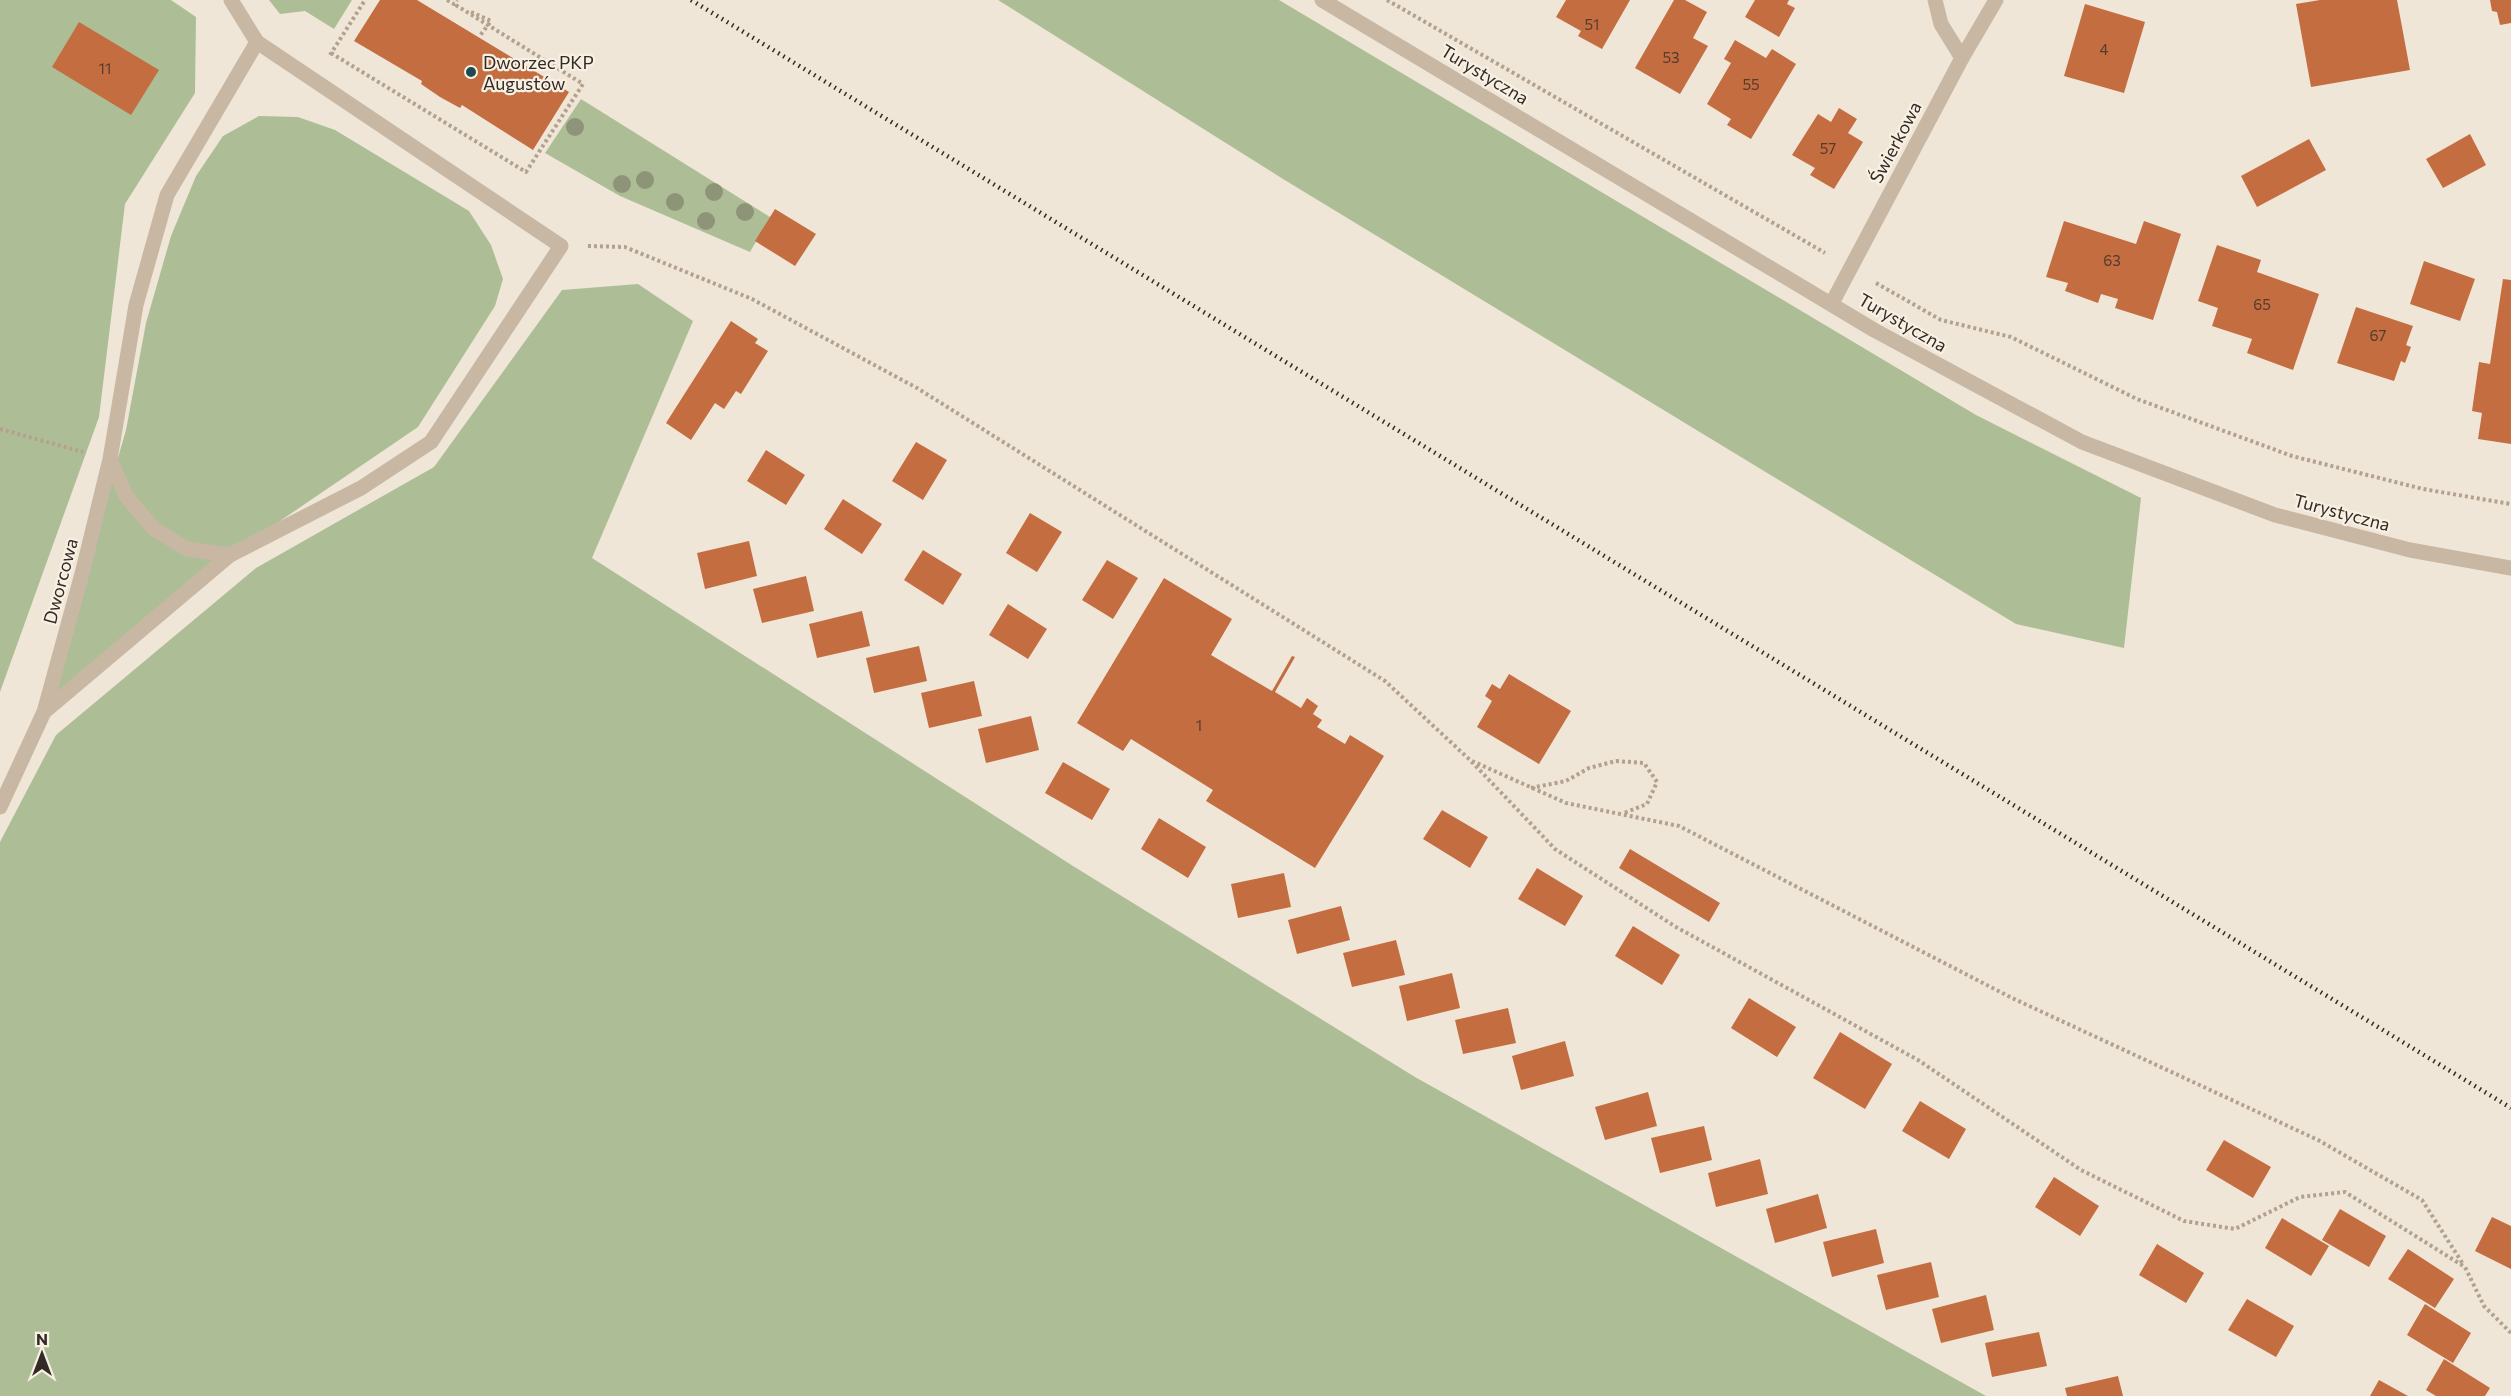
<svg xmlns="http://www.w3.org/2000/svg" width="2511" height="1396" viewBox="0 0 2511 1396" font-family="Commissioner,sans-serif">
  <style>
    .green { fill: #adbe97 }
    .building { fill: #c36d41 }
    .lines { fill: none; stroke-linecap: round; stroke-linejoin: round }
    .path { stroke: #b3a18e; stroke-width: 4; stroke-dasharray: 3 3; stroke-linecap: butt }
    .lane { stroke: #c7b7a3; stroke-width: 15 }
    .street { stroke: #c7b7a3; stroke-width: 15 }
    .rail { stroke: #322a25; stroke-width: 4.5; stroke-dasharray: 1.5 4.5; stroke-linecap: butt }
    .tree { fill: #8e9478 }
    .poi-dot { fill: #1c4952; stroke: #f8f0e2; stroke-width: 2 }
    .labels { text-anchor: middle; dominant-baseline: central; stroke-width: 4.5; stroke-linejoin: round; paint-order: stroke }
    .number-label { font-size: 15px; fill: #563b2c }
    .poi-label { font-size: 18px; fill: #322a25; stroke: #f8f0e2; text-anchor: start }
    .street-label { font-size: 18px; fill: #322a25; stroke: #f8f0e2 }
  </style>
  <rect width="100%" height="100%" fill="#f0e6d7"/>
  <path class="green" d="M0,0H171L196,17L195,93L125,204L99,417L0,692Z
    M269,0H352L334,29L305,11L280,14Z
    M998,0H1279L1976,415L2141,498L2124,648L2016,624L1283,179Z
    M581,99L770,217L750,252L620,196L545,153Z
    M259,116L298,117L335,130L469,211L491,245L503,279L495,306L418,427L230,555L44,712L126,430L146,323L171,236L196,176L223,136Z
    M638,284L693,321L592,558L1073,866L1415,1077L1986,1396H0V842L56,735L256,568L434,467L562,290Z"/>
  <path class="building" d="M380,0H417L569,92L533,150L462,105L460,108L440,97L421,84L422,81L354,41Z
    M1566,0H1630L1602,49L1578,36L1581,31L1556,17Z
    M1674,0H1685L1707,12L1693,38L1708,46L1680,94L1635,68Z
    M1755,0H1789L1787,4L1795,8L1779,37L1745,17Z
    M2320,0H2397L2410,70L2311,87L2296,4Z
    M2490,0H2511V23L2500,25L2497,12L2492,11Z
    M2085,4L2145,22L2124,93L2064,76Z
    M79,22L159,70L131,115L52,67Z
    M1735,40L1766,58L1772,49L1796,64L1751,139L1727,125L1731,119L1707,104L1731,63L1724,59Z
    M1839,108L1857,119L1848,133L1863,142L1834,189L1810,175L1815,168L1792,155L1818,114L1831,122Z
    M2470,134L2486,165L2443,188L2426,159Z
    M2309,139L2326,170L2257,207L2241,176Z
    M775,209L816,234L795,266L755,241Z
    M2064,221L2136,244L2144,221L2181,234L2153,320L2115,308L2118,299L2101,294L2098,303L2065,291L2068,283L2046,277Z
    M2217,245L2261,260L2257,272L2319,294L2293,370L2247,353L2252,339L2212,326L2218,308L2198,301Z
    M2424,261L2475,279L2460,321L2410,304Z
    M2503,279L2511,280V444L2478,439L2482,413L2472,411L2479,362L2490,364Z
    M2356,307L2413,326L2406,345L2411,347L2405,363L2401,361L2394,381L2337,363Z
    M731,321L758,339L755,343L768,351L741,394L736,391L724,409L715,403L691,440L666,423Z
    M916,442L947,460L923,500L892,481Z
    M766,450L805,475L786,505L747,481Z
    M843,499L882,524L862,554L824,529Z
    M1030,513L1062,532L1037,572L1006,553Z
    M749,541L757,576L705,589L697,553Z
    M923,550L962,574L943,605L904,580Z
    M1107,560L1138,578L1113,619L1082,600Z
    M806,576L814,611L762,623L753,589Z
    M1164,578L1232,619L1211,655L1272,691L1292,656L1295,657L1275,692L1301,708L1307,698L1318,706L1313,714L1322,720L1317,727L1345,744L1350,735L1384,756L1315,868L1206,801L1213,790L1131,739L1123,751L1077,723Z
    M1008,604L1047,629L1028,659L989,635Z
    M862,611L870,646L817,658L809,624Z
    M919,646L927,681L874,693L866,658Z
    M1509,674L1571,711L1539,764L1477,727L1492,701L1485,696L1492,684L1500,689Z
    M974,681L982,716L929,728L921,693Z
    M1031,716L1039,750L986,763L978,729Z
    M1063,762L1110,789L1092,820L1045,793Z
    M1442,810L1488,837L1470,868L1423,839Z
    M1159,818L1206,847L1188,878L1141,849Z
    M1630,849L1720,903L1709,922L1619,868Z
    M1537,868L1583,896L1565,926L1518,899Z
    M1284,873L1291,907L1238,918L1231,884Z
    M1341,906L1350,940L1297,954L1288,920Z
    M1633,926L1680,955L1662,985L1615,956Z
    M1396,940L1405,975L1352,987L1343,953Z
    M1452,973L1460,1008L1407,1021L1399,986Z
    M1749,998L1796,1027L1777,1057L1731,1028Z
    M1508,1008L1516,1043L1463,1054L1455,1020Z
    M1840,1032L1892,1064L1865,1109L1813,1078Z
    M1565,1041L1574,1076L1521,1090L1512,1056Z
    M1648,1092L1657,1126L1605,1140L1595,1107Z
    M1920,1101L1966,1129L1949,1159L1902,1131Z
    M1704,1126L1712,1160L1660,1173L1651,1138Z
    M2224,1140L2271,1167L2253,1198L2206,1170Z
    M1760,1159L1768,1194L1716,1207L1708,1173Z
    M2054,1177L2099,1206L2080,1236L2035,1207Z
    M1818,1194L1827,1228L1775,1243L1766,1209Z
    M2340,1209L2386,1236L2369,1267L2322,1240Z
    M2492,1217L2511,1226V1269L2475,1251Z
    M2282,1218L2329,1246L2311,1276L2265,1248Z
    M1876,1229L1884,1263L1832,1277L1823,1242Z
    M2157,1244L2204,1273L2186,1303L2139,1275Z
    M2408,1249L2454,1279L2435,1308L2388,1279Z
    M1931,1262L1939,1297L1886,1310L1877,1275Z
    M1986,1295L1994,1330L1941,1343L1932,1309Z
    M2247,1299L2294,1326L2276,1357L2228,1330Z
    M2425,1304L2471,1333L2453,1363L2407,1335Z
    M2039,1332L2047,1366L1992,1377L1985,1343Z
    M2444,1359L2490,1388L2485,1396H2436L2426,1390Z
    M2118,1376L2123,1396H2067L2065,1388Z
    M2379,1380L2408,1396H2370Z"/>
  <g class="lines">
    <path class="path" d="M447,0L454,4L457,0
      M1387,0L1825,253
      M471,12L491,21L479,37
      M331,53L526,172L583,84L454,4
      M330,55L365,0
      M588,246L625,247L752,299L917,388L1385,681L1470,760L1555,849L1676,927L1918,1060L2081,1170L2184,1221L2235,1229L2300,1197L2345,1192L2465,1267L2484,1306L2511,1333
      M1876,283L1941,320L2011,337L2137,399L2292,456L2423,489L2511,504
      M0,429L83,452
      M1472,761L1566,803L1679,826L2012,998L2318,1140L2422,1200L2463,1264
      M1531,788L1566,781L1589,768L1616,761L1644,763L1657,782L1647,804L1624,813"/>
    <path class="lane" d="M1935,0L1941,24L1962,58"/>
    <path class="street" d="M1322,0L1874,330L2082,442L2275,515L2410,550L2511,568
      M1832,303L1962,58L1996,0
      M110,459L126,496L154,529L187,549L230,555L361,488L431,442L561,246L257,42L231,0
      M44,712L230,555
      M0,807L44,712L83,570L110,459L136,305L167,195L257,42"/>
    <path class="rail" d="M691,0L2511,1108"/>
  </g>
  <g class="tree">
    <circle cx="575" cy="127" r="9"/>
    <circle cx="645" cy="180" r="9"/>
    <circle cx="622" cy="184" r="9"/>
    <circle cx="714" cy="192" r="9"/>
    <circle cx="675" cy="202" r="9"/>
    <circle cx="745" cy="212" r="9"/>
    <circle cx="706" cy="221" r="9"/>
  </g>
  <circle class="poi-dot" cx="471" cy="72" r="6"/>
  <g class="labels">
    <g class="number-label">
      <text x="1592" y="24">51</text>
      <text x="2104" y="49">4</text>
      <text x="1671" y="57">53</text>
      <text x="105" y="68">11</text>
      <text x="1751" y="84">55</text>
      <text x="1828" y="148">57</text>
      <text x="2112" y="260">63</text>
      <text x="2262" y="304">65</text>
      <text x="2378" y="335">67</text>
      <text x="1199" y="725">1</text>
    </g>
    <g class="poi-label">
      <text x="483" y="62">Dworzec PKP<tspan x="483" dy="21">Augustów</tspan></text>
    </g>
    <g class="street-label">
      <text transform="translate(1485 74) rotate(31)">Turystyczna</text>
      <text transform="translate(1895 142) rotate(-62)">Świerkowa</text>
      <text transform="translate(1903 322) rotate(30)">Turystyczna</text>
      <text transform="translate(2342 512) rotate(15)">Turystyczna</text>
      <text transform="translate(60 581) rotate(-75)">Dworcowa</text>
    </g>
  </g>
  <g transform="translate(42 1354)" stroke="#f8f0e2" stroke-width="4.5" paint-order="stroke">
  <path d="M0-4.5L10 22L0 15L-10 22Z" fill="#322a25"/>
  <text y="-9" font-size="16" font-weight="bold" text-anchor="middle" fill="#322a25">N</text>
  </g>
</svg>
